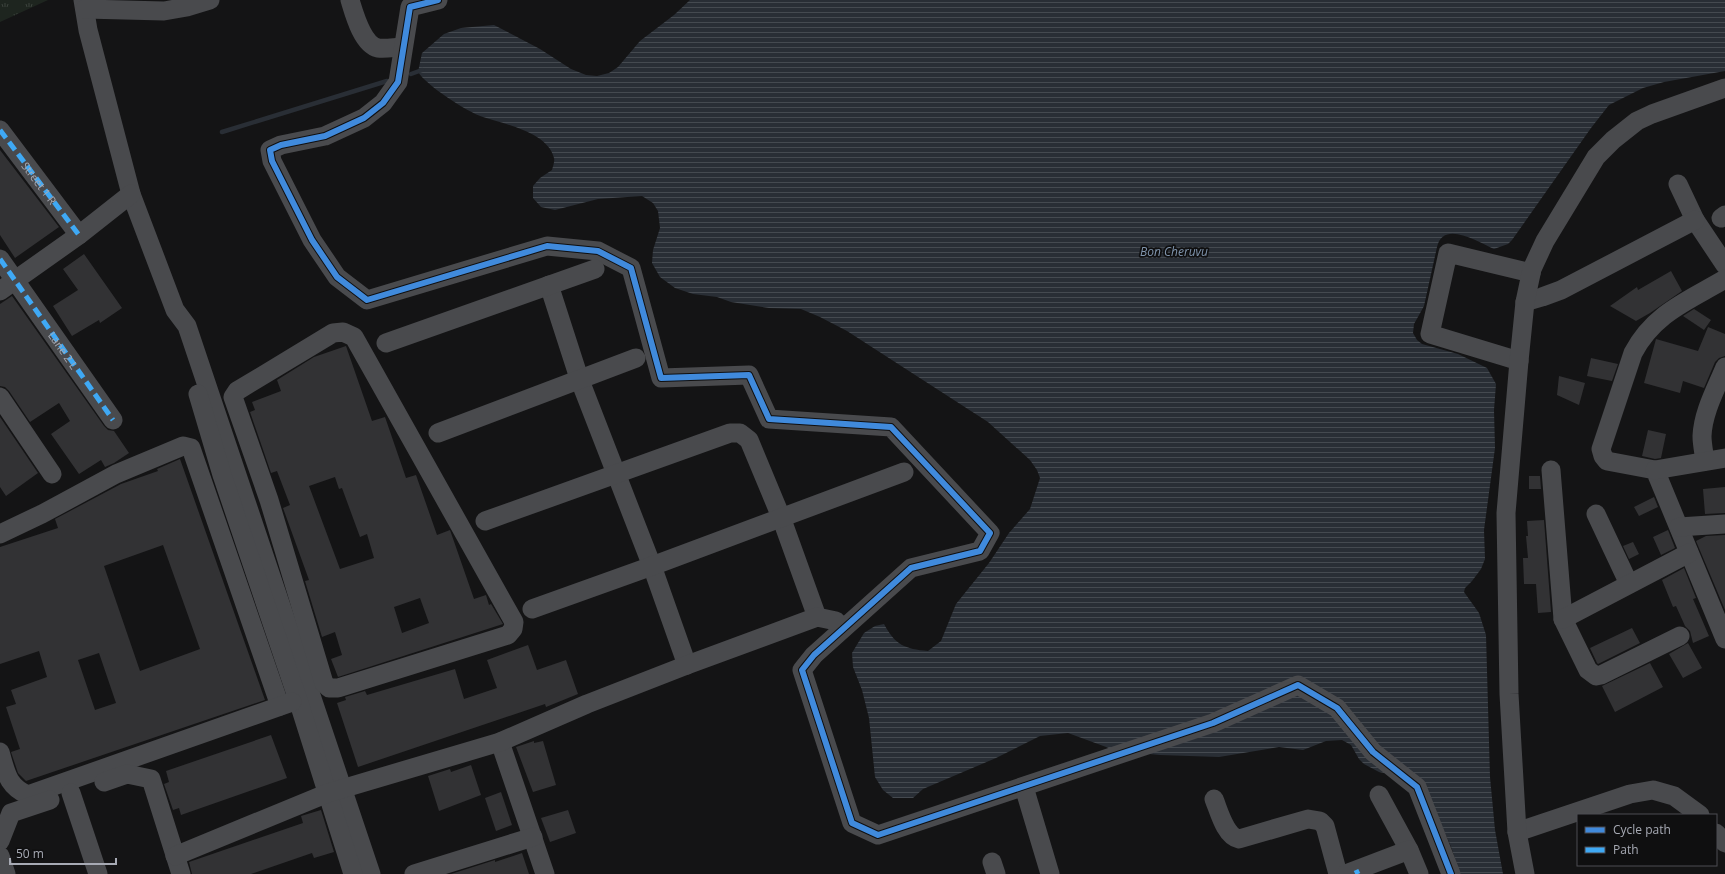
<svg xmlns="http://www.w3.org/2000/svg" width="1725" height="874" viewBox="0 0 1725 874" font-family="'Open Sans',sans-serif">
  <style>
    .grass { fill: url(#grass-tufts) }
    .water { fill: url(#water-rules) }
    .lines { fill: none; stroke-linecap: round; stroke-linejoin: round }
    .stream { stroke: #292e35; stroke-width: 4.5 }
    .building { fill: #323234; fill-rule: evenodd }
    .minor { stroke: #494a4d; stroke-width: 19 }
    .quiet { stroke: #3fa9f5; stroke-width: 5; stroke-dasharray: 10 5; stroke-linecap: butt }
    .cycleway-casing { stroke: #0f0f10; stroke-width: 8 }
    .cycleway { stroke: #408adc; stroke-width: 6 }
    .labels { text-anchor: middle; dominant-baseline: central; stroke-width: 3.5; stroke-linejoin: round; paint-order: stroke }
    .street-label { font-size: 11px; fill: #a7aab4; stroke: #0f0f10 }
    .water-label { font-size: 12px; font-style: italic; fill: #8095ad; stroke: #0f0f10 }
  </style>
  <defs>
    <pattern id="grass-tufts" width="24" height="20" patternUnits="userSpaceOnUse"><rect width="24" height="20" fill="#1e251f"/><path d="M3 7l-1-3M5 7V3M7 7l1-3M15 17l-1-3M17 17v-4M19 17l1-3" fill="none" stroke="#3c423d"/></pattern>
    <pattern id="water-rules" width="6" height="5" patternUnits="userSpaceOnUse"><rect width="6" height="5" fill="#292e35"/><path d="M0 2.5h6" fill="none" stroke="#454a50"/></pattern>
  </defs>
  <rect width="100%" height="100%" fill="#141415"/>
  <path class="grass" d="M0,0H48L0,22Z"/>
  <path class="water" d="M690,0H1725V71L1664,82L1643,88L1609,105L1591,128L1512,240L1508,244L1494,249C1477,241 1443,220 1437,247L1424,306L1414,324L1413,333L1417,340L1422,344L1458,354L1487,368L1496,384L1494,410L1495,448L1484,530L1485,559L1481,569L1472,581L1465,588L1464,592L1479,613L1486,635L1490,777L1495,830L1503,874H1458C1453,835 1429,807 1406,777L1379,772L1364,764L1359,759L1351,745L1342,740L1326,741L1303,750L1279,747L1219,757L1160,755L1117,751L1068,733L1040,736L996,758L923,789L913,798H893L883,790L875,777L869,718L862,690L853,667L852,653L864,633L875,626L884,624C895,645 905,649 928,651L941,641L956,604L989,563L1009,533L1030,509L1040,478L1037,470L1030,460L988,422L847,331L820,317L801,309L769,308L731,302L717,297L693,294L675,288L660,277L652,263L653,250L660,228L658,211L653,203L642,196L598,199L555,210L541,207L533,198V186L540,178L552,170C553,166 555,161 554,158C548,132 504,124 483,117C467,112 426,85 418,72L422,53L444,34L461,28L494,25L540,49L571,69L586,75L597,76L609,73L618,67L640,41L674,15Z"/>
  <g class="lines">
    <path class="stream" d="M411,74L422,70
      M222,132L387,81"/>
  </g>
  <path class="building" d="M0,150L59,227L15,258L0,235Z
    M84,254L122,308L100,323L99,320L72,336L53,306L78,290L63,269Z
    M1671,271L1682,291L1650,313L1636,321L1610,306L1637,287L1638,290Z
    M12,296L104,426L108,430L114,431L129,453L114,463L105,467L101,460L79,474L51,434L70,421L59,403L30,422L9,391L5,387L0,386V304Z
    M1694,309L1711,320L1704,330L1683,316Z
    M1708,327L1725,334V356L1719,358L1715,362L1704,388L1683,381L1680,393L1644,383L1656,339L1698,351Z
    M346,346L372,421L385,417L406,478L416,475L437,535L450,530L474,599L486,595L489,605L491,604L503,624L338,677L331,659L342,655L335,632L322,637L305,581L309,580L283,508L290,505L277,471L271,473L250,412L255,410L252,402L281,391L277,380L314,357ZM335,477L339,489L342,488L360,537L367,534L374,558L340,569L309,486ZM420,598L429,623L402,633L394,607Z
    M1591,358L1618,364L1612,381L1587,376Z
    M1559,376L1585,383L1579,405L1557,395Z
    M0,417L38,473L6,496L0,487Z
    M1648,430L1666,434L1661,458L1655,459L1642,456Z
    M180,459L265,700L26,781L18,773L11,752L20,749L6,707L16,704L11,690L47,677L39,651L0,664V547L58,528L55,519L121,484L158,471L157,469ZM163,545L200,649L140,671L104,566ZM99,653L116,703L95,710L78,660Z
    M1529,476H1540L1541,489H1529Z
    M1725,487V513L1705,514L1703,489Z
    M1654,497L1658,507L1639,516L1634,507Z
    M1544,520L1551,612L1538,613L1536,584H1524L1523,558H1528L1526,536H1528L1527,521Z
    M1668,530L1675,548L1661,555L1653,537Z
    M1725,535V610L1696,541L1706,536Z
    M1633,542L1639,554L1629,559L1623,546Z
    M1684,568L1696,598L1693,599L1709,636L1693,643L1690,631L1685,626L1676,606L1673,607L1662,580Z
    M1632,628L1640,643L1598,664L1597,663L1590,648Z
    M1688,643L1702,668L1683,678L1669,654Z
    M528,645L537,670L566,660L578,694L546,707L545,704L358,767L337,703L346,700L345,697L365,691L367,695L455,669L464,699L497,688L487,660Z
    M1650,663L1663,687L1615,712L1602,686Z
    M271,735L287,778L181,815L179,808L173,810L164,784L169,782L166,771Z
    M534,741V743L543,741L556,785L533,792L516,747Z
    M471,765L481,795L439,811L428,776L450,769L451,772Z
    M501,792L512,825L496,831L485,798Z
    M321,810L334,852L314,858L312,853L251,874H192L189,862L303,823L301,816Z
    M568,810L576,833L550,842L541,818Z
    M522,853L529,874H451L495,860V862Z"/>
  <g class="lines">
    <g class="minor">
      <path d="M83,0L88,30L131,194L175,310L187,326L371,874"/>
      <path d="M350,0C354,13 362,44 378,48C386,49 396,47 403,47"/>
      <path d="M438,0L410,7L398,82L383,103L364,118L325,136L281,145L270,150L272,161L312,240L337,277L367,300L547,246L598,251L631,268L661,378L749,375L769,419L891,427L990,533L980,551L911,568L814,655L802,670L852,823L878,835L1213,723L1298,685L1337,708L1373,752L1417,787L1451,874"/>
      <path d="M85,9L164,11L187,7L210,0"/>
      <path id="s1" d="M0,130L79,235"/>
      <path d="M1678,184L1695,220L1725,265"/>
      <path d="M1721,218L1725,215"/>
      <path d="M0,259L113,420"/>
      <path d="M1725,279C1688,301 1654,313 1633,353L1601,449L1603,456L1607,461L1655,470L1725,639"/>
      <path d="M549,285L579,378L652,566L687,665"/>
      <path d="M0,291L79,235L131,194"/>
      <path d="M1525,302L1542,297L1561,290L1695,220"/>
      <path d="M343,332L354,337L514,622L513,629L508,635L338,688H329L324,683L269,500L233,397L237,391L333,333Z"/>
      <path d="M386,343L595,269"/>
      <path d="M1519,361L1430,334L1448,253L1531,273"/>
      <path d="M198,394L222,475L298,700L353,874"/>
      <path d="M0,397L52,474"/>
      <path d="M438,433L636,358"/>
      <path d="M1705,461C1704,453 1702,444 1702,436C1703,412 1716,389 1725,367"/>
      <path d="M1551,470L1563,619L1588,670L1596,676L1601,675L1680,636"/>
      <path d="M1655,470L1725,458"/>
      <path d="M1596,514L1629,584"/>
      <path d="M485,521L730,433H740L749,440L781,517L817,617"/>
      <path d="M1679,527L1725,524"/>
      <path d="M0,534L42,514L116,474L183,446L191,448L280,706"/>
      <path d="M532,609L652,566L904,472"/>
      <path d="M1563,619L1689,553"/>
      <path d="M500,742L545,874"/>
      <path d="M0,752C6,772 7,786 28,795L292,702"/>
      <path d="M104,782L127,774L151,779L181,874"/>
      <path d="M1024,787L1050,874"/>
      <path d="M71,793L98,874"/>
      <path d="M1379,795L1409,850"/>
      <path d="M1214,799C1219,811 1225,836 1239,839L1308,819L1320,821L1325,826L1338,874"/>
      <path d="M1517,832L1630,794L1653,790L1674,796L1700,815"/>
      <path d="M1716,833L1725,843"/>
      <path d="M0,841L11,813L50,800"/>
      <path d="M0,856L6,874"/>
      <path d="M175,856L328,793L500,742L587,704L687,665L817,617L836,621"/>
      <path d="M992,862L996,874"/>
      <path d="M414,874L533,837"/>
      <path d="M1346,874L1409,850L1419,874"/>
      <path d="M1525,874L1517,832L1509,694L1506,513L1519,361L1525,302L1532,269L1545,241L1596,157L1613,140L1637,121L1652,114L1725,88"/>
    </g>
    <g class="quiet">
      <path d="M0,130L79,235"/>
      <path id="s2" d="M0,259L113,420"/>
      <path d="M1356,870L1358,874"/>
    </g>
    <g class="cycleway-casing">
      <path id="cycleway" d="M438,0L410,7L398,82L383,103L364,118L325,136L281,145L270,150L272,161L312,240L337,277L367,300L547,246L598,251L631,268L661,378L749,375L769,419L891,427L990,533L980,551L911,568L814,655L802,670L852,823L878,835L1213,723L1298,685L1337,708L1373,752L1417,787L1451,874"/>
    </g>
    <use href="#cycleway" class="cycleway"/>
  </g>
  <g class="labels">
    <g class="street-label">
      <text stroke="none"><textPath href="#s1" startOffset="66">Street 1 R</textPath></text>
      <text stroke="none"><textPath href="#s2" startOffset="111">Lane 2 L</textPath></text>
    </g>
    <g class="water-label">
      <text x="1174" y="251">Bon Cheruvu</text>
    </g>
  </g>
  <rect x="1577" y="814" width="140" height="52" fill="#0f0f10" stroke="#4c4d52"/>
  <rect x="1585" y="827" width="20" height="6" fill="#408adc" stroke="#4c4d52"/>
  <text x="1613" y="834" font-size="12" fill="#a7aab4">Cycle path</text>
  <rect x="1585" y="847" width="20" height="6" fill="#3fa9f5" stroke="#4c4d52"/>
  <text x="1613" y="854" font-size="12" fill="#a7aab4">Path</text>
  <path d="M10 858v6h106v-6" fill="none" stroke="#a7aab4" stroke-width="2"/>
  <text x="16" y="858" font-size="12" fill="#a7aab4" stroke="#0f0f10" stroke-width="3" paint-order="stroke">50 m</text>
</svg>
